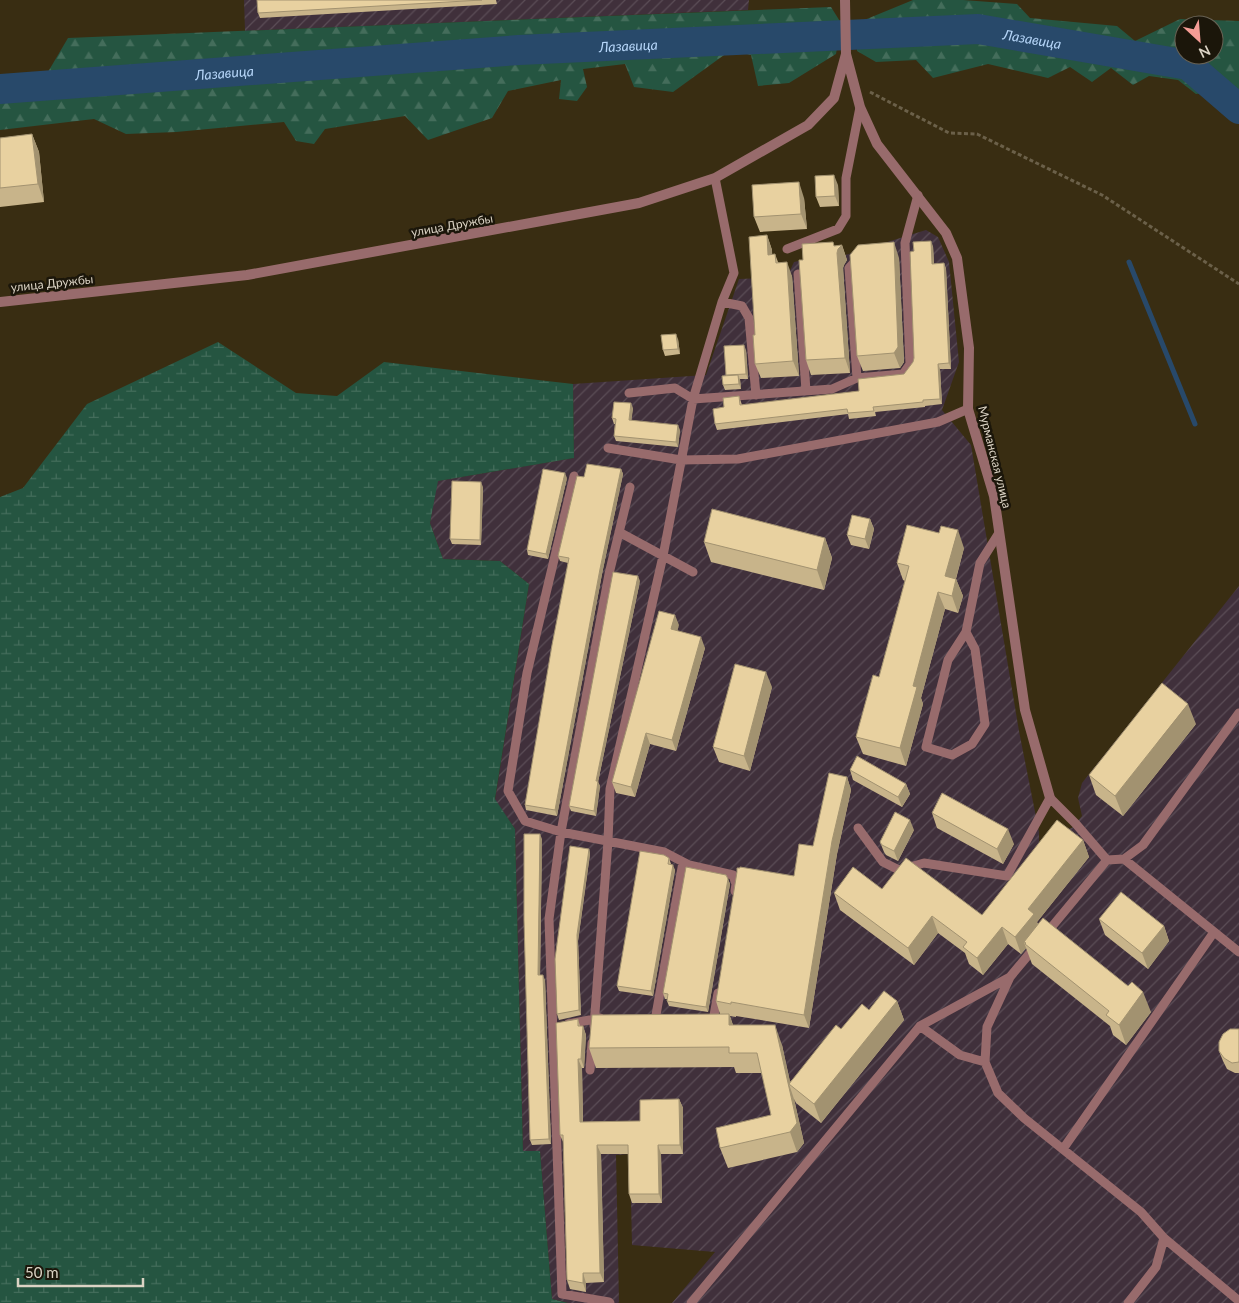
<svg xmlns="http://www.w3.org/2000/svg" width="1239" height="1303" viewBox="0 0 1239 1303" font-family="Lato,sans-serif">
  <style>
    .industrial { fill: url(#industrial-furrows) }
    .forest { fill: url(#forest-firs); fill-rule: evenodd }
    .wetland { fill: url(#wetland-marsh) }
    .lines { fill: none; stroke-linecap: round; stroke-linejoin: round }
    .stream { stroke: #28496a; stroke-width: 5 }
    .river { stroke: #28496a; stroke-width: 30 }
    .path { stroke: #6b6049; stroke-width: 3; stroke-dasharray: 4 2.5; stroke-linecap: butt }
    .service { stroke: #986b6c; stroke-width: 9 }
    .minor { stroke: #986b6c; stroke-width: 10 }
    .wall { fill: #c8b48a }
    .shaded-wall { fill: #a29270 }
    .building { fill: #e8d1a0; stroke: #a29270 }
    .labels { text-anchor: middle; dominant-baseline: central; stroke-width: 5; stroke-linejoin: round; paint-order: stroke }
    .street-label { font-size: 12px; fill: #dbd3c4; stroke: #1b160a }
    .water-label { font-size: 14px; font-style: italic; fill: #b5d5f8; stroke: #1b160a }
  </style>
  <defs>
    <pattern id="industrial-furrows" width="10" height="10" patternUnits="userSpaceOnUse" patternTransform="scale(1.25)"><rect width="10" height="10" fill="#40303b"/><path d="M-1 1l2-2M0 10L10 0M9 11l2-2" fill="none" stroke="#5b4d56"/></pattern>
    <pattern id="forest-firs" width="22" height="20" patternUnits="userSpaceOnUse" patternTransform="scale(1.25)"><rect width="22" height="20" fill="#255541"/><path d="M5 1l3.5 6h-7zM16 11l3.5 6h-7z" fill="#446d5b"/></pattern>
    <pattern id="wetland-marsh" width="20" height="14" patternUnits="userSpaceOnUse" patternTransform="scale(1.25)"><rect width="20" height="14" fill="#255541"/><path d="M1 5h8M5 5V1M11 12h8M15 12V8" fill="none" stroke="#446d5b"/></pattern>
  </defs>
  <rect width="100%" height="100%" fill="#392d12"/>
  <path class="industrial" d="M244,0H749L748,10L245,31Z
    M926,230L938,237L949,262L959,362L942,410L971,445L1019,731L1039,832V844L1049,832L1072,828L1082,816L1078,798L1082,783L1239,586V1303H672L715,1252L632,1245L630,1154L616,1155L619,1302L618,1303H568L552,1299L540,1152L523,1151L515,829L495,800L529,584L500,561L443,559L430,523L437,481L574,458L573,384L706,375L739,279L787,277L794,262L807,259L839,257Z"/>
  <path class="forest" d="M913,0H963L1017,4L1030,18L1117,26L1135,41L1180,19L1239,21V110L1212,92L1196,94L1178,80L1149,76L1133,85L1111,68L1092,82L1070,67L1048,78L988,64L933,78L916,60L876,62L857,51V23ZM1184,25H1214V55H1184Z
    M831,7L841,23L836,54L789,83L758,86L751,55L731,50L673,92L634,87L625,64L583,69L587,87L577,101L559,99L561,80L508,91L492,118L428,140L405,116L325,129L314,144L296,141L284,122L176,132L126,134L94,119L0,130V81L45,77L68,38Z"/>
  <path class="wetland" d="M218,342L296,393L337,396L384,362L573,384L574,458L438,481L430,523L443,559L500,561L529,584L495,799L515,829L523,1151H540L552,1299L568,1303H0V497L23,488L87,404Z"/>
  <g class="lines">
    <path class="stream" d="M1129,262L1195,424"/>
    <path class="river" id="s1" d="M0,89L519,50L978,29L1188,65L1239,109"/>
    <path class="path" d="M870,92L949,133L977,134L1102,195L1239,284"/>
    <path class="service" d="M787,249L838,229L846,216V178L860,107
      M798,274L806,391
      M722,302L742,306L749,318L756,395
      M857,378L849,268L858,258
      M629,393L675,388L693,399L832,389L857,378L903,374L910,364L905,243L918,195
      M608,448L681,460L738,459L938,422L968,409
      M574,476L527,673L508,791L525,821L561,832L664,852L689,865L733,875L736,884L735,891
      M619,532L693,572
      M966,632L975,649L985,724L972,744L952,755L926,747L948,660L966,632L980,563L999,533
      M858,828L883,862L899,870L924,863L1007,876L1050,798L1076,824L1107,860L1045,935
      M1124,859L1143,845L1239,713
      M1107,860L1124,859L1239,952
      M1035,947L1010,977L987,1027L985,1062L998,1093L1024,1118L1141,1212L1164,1238L1156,1267L1128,1303
      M656,1015L683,862
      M713,1021L718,993
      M568,1024L600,1018
      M594,1026L608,841L610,789L663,556L693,399L722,302L734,273L715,178
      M920,1026L960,1055L985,1062
      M590,1070L592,1043
      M1063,1149L1214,932
      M1164,1238L1239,1301
      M610,1303L609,1302L562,1294L549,919L561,832L609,574L630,487
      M691,1303L920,1026L1010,977"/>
    <path class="minor" d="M845,0L846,54L860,107L877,144L946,233L957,258L969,348L968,409L994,496L1025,710L1050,798
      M0,302L247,275L639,203L715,178L808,125L834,98L846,54"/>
  </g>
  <path class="wall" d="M257,0H496L497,4L260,18L258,13Z
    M32,134L39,152L44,202L0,207V138Z
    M838,185L839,206L820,207L816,197Z
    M804,198L807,229L760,232L754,217Z
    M767,235L772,250V254H775L778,262L792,276L799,376L761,378L755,364V335Z
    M842,245L847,260L844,265L843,268L850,373L811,375L806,360L835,246Z
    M933,246L934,264L944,263L946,269L951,369H940L942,404L925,406V407L875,412L876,416L849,419L848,414L717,430L715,424L724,407L739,396L742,405L859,391L904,374L913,362L914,358V251Z
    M899,258L904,362L900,368L863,371L857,356Z
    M678,339L680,354L665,356L663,350Z
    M746,350L748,379H740L741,389L725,390L723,385L726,375Z
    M633,408L631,420L680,430L678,447L616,441L614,436L615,424H614L612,418Z
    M621,469L623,474L602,574L557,816L526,810L525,805L568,563L560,561L558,556L584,477Z
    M567,478L548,559L528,555L527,550Z
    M483,487L481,545L452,544L450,539Z
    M870,519L874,529L869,549L851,545L847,535Z
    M825,538L832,558L824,590L711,562L704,542Z
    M964,548L956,579L963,596L958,613L945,609L921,698L923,704L906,766L863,754L856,737L879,677L905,581L903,580L897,563Z
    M640,581L598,782L600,786L596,816L571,811L569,806Z
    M679,625L677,631L705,648L676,751L650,744L635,797L616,793L612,782Z
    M772,687L750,771L719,762L713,747Z
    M1196,724L1123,816L1096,795L1089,775Z
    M850,770L906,784L910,794L902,807L853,780Z
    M847,777L851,790L837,854L809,1028L736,1016V1017L730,1016L733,1025L782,1045L790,1082L841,1029L869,1010L897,1001L904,1020L821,1123L796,1103L794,1099L804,1143L797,1152L728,1168L720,1148L771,1115L762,1073H736L734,1067L596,1068L589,1048L720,1014L716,1001L794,876L813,846Z
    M932,813L1014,844L1003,864L937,828Z
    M914,830L898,861L886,855L884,852L880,842Z
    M542,839L540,975L545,980L551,1144L532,1145L530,1140Z
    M1083,840L1089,857L1037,922L1038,924L1151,1012L1126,1045L1113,1035L1110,1026L1032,964L1026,948L1021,954L1008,944L983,975L969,964L965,953L938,933L914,965L840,910L834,893L882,889L982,915Z
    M589,849L590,854L578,941L581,1015L559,1020L557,1014Z
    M669,858L671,864L675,870L653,996L619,991L617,986Z
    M726,875L730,884L708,1012L669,1006L667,1001L668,999H665L663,993Z
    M1099,919L1164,926L1169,941L1148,969L1105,935Z
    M578,1019L580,1026H583L586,1035L584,1068H582L583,1122L640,1121L679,1099L683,1108V1154H661L662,1203H632L629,1194L628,1154H601L604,1282L586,1283V1292L570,1289L567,1280L564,1144L560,1135Z
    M1239,1029V1073H1235L1227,1069L1223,1061L1219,1051Z"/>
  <path class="shaded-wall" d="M32,134L39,152L44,202L38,184Z
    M834,175L838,185L839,206L835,196Z
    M799,182L804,198L807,229L801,214Z
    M767,235L772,250L773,269L768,255Z
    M931,241L933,246L934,269L932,264Z
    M833,242L837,253L838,249L842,245L847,260L844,265L843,268L850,373L845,358Z
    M894,242L899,258L904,362L900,368L894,353Z
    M787,262L792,276L799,376L793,361Z
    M944,263L946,269L951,369L949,363Z
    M676,334L678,339L680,354L678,349Z
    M744,345L746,350L748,379L746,374Z
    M938,364L940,369L942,404L940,399Z
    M738,375L740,380L741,389L739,384Z
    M631,403L633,408L631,425L629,420Z
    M678,425L680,430L678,447L676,442Z
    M621,469L623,474L602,574L557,816L555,810L600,569Z
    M565,473L567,478L548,559L546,554Z
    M481,482L483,487L481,545L480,540Z
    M870,519L874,529L869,549L865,539Z
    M958,530L964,548L952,593L945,576Z
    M825,538L832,558L824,590L817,570Z
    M638,576L640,581L598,782L600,786L596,816L594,811L596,781Z
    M956,579L963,596L958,613L952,596Z
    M938,592L945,609L921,698L923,704L906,766L900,748L913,686Z
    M675,615L679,625L675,639L671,629Z
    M701,637L705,648L676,751L672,740Z
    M766,672L772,687L750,771L744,756Z
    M1188,704L1196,724L1123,816L1115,796Z
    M646,733L650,744L635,797L631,787Z
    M847,777L851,790L837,854L809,1028L804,1015L832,841Z
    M906,784L910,794L902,807L898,797Z
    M910,820L914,830L898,861L894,851Z
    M1008,829L1014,844L1003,864L997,849Z
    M540,834L542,839L540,980L538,975Z
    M1083,840L1089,857L1037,922L1040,931L1024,942L1026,948L1021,954L1015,937L1028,909Z
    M589,849L590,854L578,941L581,1015L579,1010L577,935Z
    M673,865L675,870L653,996L651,991Z
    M728,879L730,884L708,1012L706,1007Z
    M932,916L938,933L914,965L908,948Z
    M1164,926L1169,941L1148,969L1142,953Z
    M1002,927L1008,944L983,975L977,958Z
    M543,975L545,980L551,1144L549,1139Z
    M1143,992L1151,1012L1126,1045L1119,1025Z
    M897,1001L904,1020L821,1123L814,1104Z
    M729,1014L736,1034L729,1025Z
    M775,1025L782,1045L791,1086L789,1084L794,1099L804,1143L797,1152L790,1132Z
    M583,1026L586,1035L584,1068L581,1059Z
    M578,1059L582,1068L583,1131L580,1122Z
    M679,1099L683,1108V1154L680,1145Z
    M597,1145L601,1154L604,1282L600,1273Z
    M658,1145L661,1154L662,1203L659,1194Z
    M583,1273L586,1283V1292L583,1283Z"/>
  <path class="building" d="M257,0H482L258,13Z
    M32,134L38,184L0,188V138Z
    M834,175L835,196L816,197L815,176Z
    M799,182L801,214L754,217L752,185Z
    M767,235L768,255L775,254L776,263L787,262L793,361L755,364L753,335H755L749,237Z
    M931,241L932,264L944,263L949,363L938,364L940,399L923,400V402L873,407L874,411L848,413L847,409L715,424L713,409L724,407L723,398L739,396L740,405L859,391L858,379L904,374L913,362L914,358L910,252L914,251L913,242Z
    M833,242L834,246L842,245L838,249L837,253L845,358L806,360L799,260H803L802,244Z
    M894,242L898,347L894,353L857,356L850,255L858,245Z
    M676,334L678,349L663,350L661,335Z
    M744,345L746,374L726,375L724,346Z
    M738,375L739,384L723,385L722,376Z
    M614,402L631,403L629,420L678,425L676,442L614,436L616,419L612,418Z
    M587,464L621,469L600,569L555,810L525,805L552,645L569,558L558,556L577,476L584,477Z
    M543,469L565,473L546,554L527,550Z
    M452,481L481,482L480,540L450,539Z
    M712,509L825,538L817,570L704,542Z
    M852,515L870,519L865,539L847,535Z
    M907,525L939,533L941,526L958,530L945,576L956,579L952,596L938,592L913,686L917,687L900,748L856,737L873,675L879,677L909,566L897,563Z
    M613,572L638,576L596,781H598L594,811L569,806Z
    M659,611L675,615L671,629L701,637L672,740L646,733L631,787L612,782Z
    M735,664L766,672L744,756L713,747Z
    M1162,683L1188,704L1115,796L1089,775Z
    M857,756L906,784L898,797L850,770Z
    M829,773L847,777L832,841L804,1015L731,1002V1004L716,1001L737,872V868H740V867L794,876L799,844L813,846Z
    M942,793L1008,829L997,849L932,813Z
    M895,812L910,820L894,851L882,845L880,842Z
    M1057,820L1083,840L1028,909L1034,914L1015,937L1002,927L977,958L963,947L967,942L932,916L908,948L834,893L853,867L882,889L906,858L982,915Z
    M524,834H540L538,975H543L549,1139L530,1140L524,920Z
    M570,846L589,849L577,935L579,1010L557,1014L555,959Z
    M640,851L664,855L669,858L668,864L673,865L651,991L617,986Z
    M686,867L726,875L728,879L706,1007L667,1001L668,994L663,993Z
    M1121,892L1164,926L1142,953L1099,919Z
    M1043,918L1128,986L1132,982L1143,992L1119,1025L1106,1015L1109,1011L1025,944L1026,943L1024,942Z
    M884,991L897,1001L814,1104L789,1084L836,1025L841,1029L862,1004L869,1010Z
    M729,1014V1025H775L797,1123L790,1132L720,1148L716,1128L771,1115L757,1053H729V1047L589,1048L592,1015Z
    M578,1019V1026H583L581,1059H578L580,1122L640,1121V1100L679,1099L680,1145H658L659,1194H629L628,1145H597L600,1273H583V1283L567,1280L563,1135H560L556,1023Z
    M1230,1029H1239V1062L1232,1063L1224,1058L1219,1051V1042L1223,1034Z"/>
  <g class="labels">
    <g class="street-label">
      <text transform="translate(452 225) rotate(-10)">улица Дружбы</text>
      <text transform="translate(52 283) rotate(-6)">улица Дружбы</text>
      <text transform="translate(995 457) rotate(76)">Мурманская улица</text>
    </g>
    <g class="water-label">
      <text stroke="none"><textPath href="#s1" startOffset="1035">Лазавица</textPath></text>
      <text stroke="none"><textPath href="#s1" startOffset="630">Лазавица</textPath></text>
      <text stroke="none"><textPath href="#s1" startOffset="225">Лазавица</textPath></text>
    </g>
  </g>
  <g transform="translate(1199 40) rotate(154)"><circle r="24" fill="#1b160a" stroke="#686254"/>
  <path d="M0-4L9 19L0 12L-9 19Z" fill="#f59c95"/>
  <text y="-8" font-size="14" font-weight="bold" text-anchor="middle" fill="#dbd3c4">N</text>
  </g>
  <path d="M18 1278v8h125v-8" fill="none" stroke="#dbd3c4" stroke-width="2.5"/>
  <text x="25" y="1278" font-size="15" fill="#dbd3c4" stroke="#1b160a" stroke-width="4" paint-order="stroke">50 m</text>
</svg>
